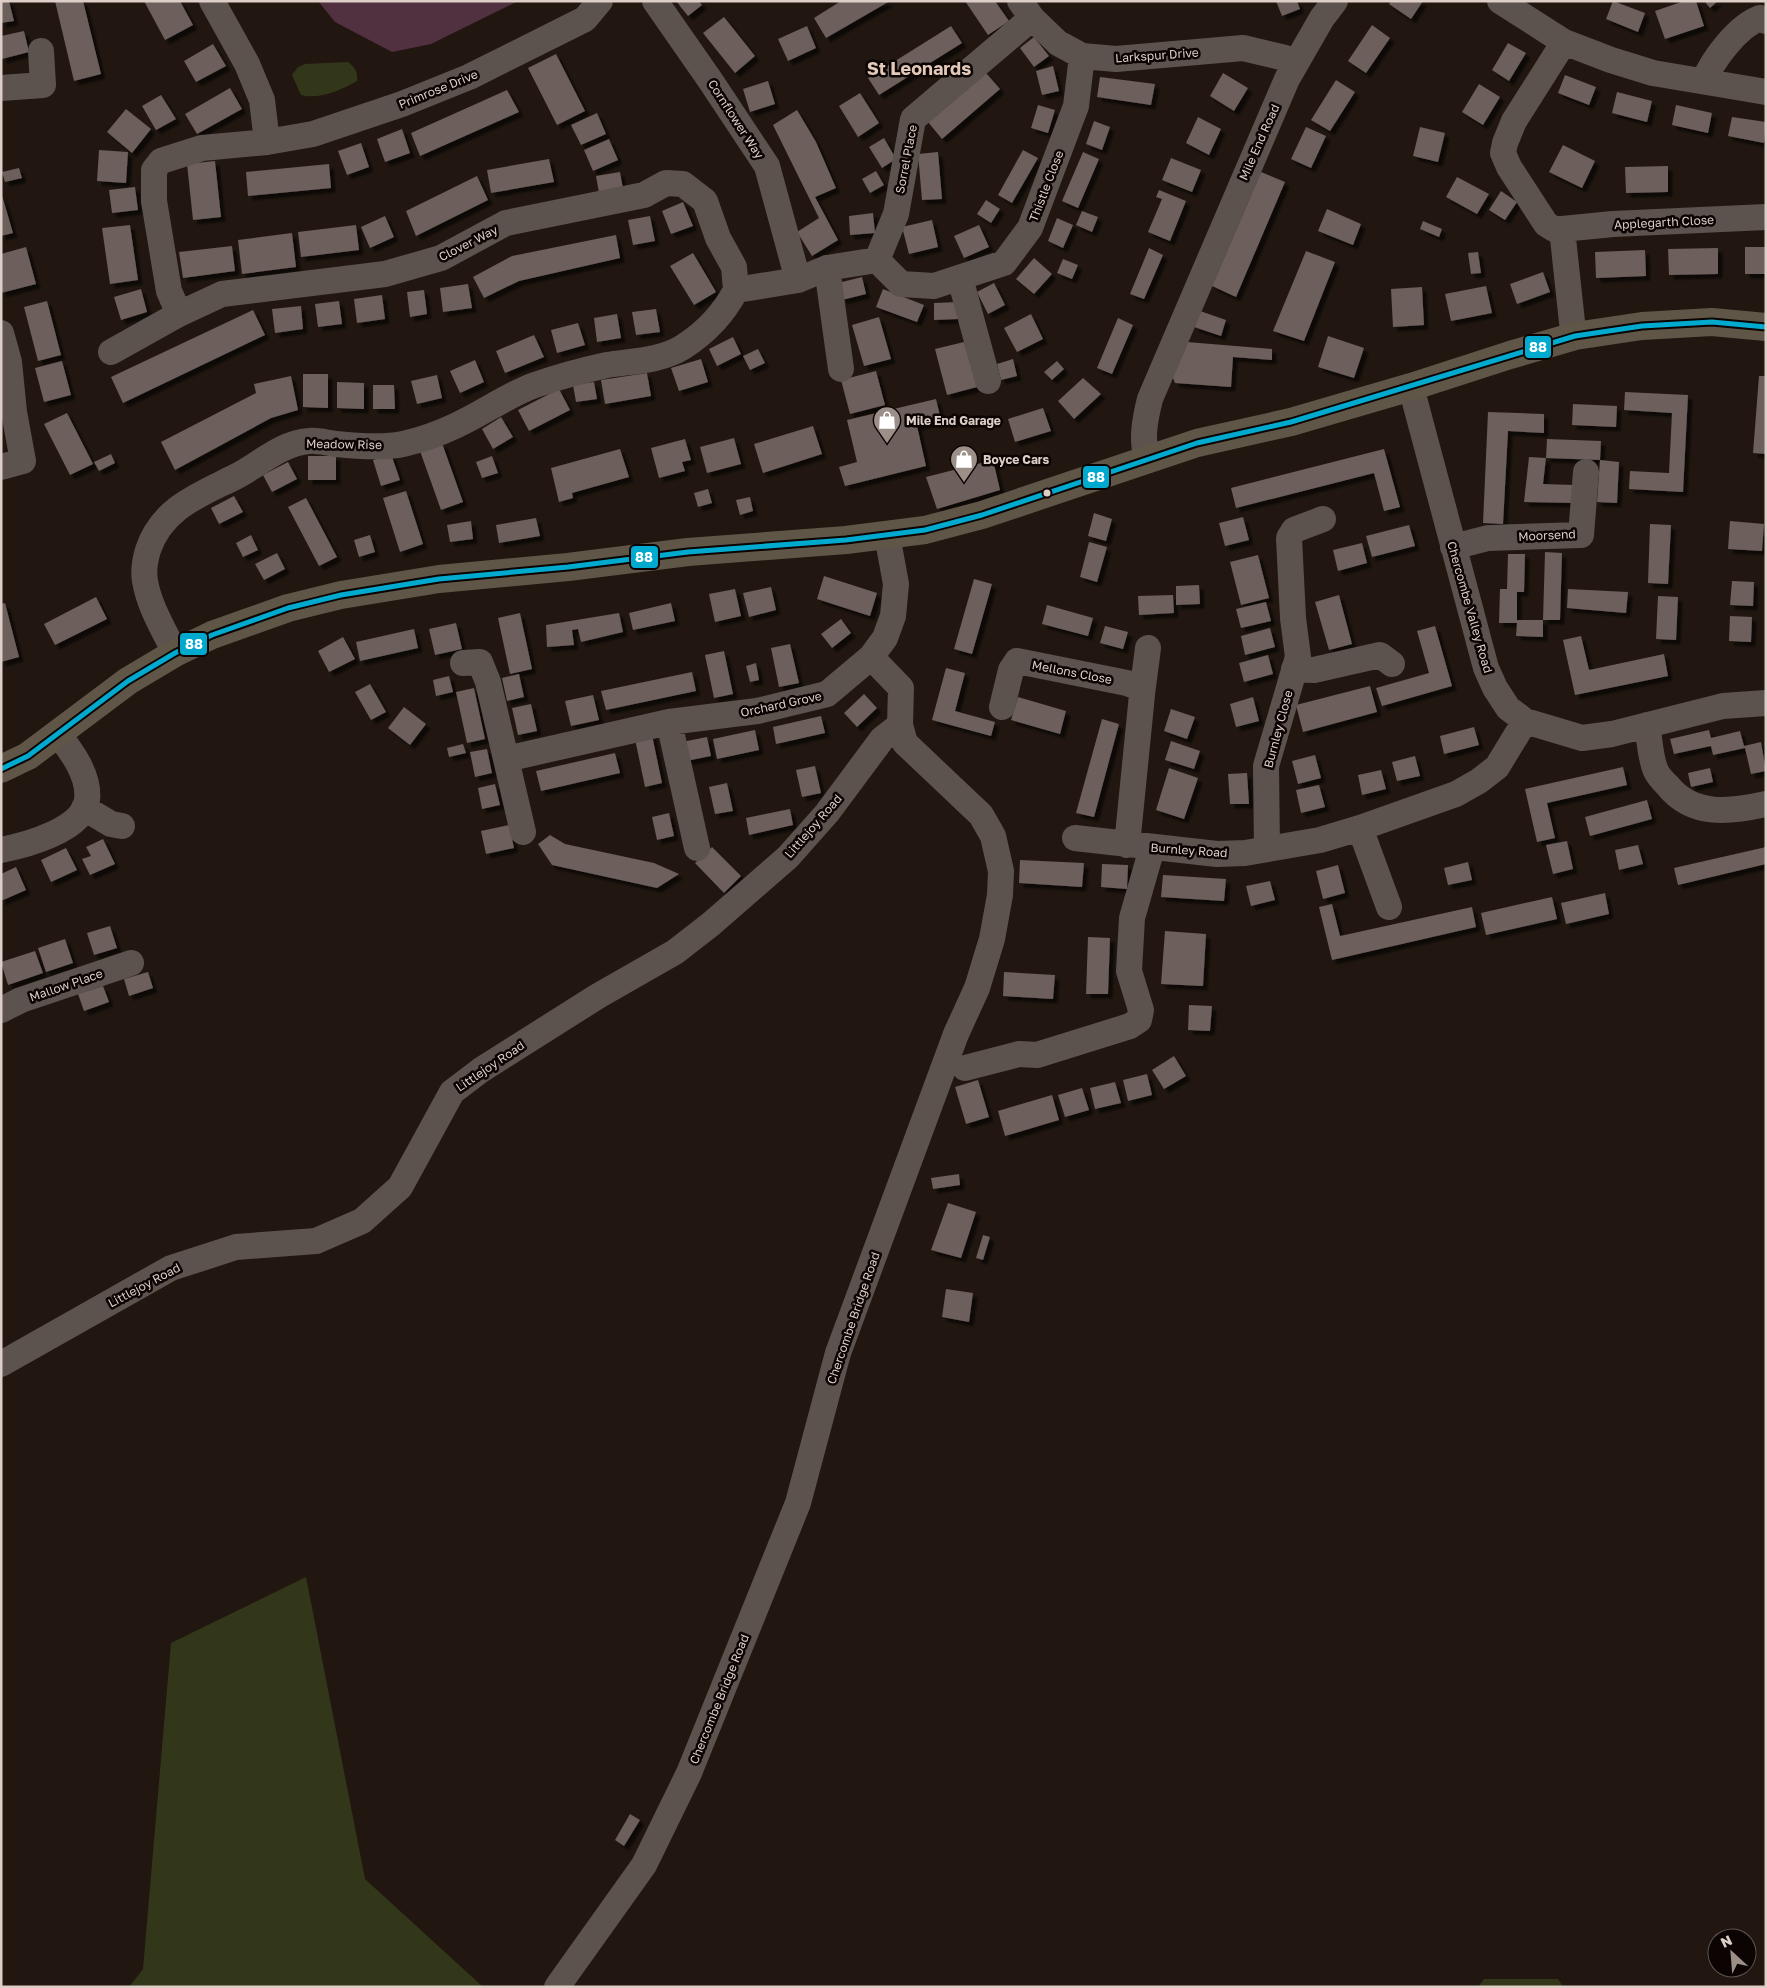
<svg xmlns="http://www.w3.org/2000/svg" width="1767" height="1988" viewBox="0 0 1767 1988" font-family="'Golos Text',sans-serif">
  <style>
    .green { fill: #33371a }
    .water { fill: #51313f }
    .building { fill: #6c5e5b; filter: url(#shadow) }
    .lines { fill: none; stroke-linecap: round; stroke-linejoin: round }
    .minor { stroke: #5c534e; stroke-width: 26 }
    .major { stroke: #5f5648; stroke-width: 28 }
    .bus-1-casing { stroke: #0b0402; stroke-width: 9 }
    .bus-1 { stroke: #00a9ce; stroke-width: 5 }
    .bus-dot { fill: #ddcfc7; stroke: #0b0402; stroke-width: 2 }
    .labels { text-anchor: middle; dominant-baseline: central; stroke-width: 5; stroke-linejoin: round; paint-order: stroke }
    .street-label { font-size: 12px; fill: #ddcfc7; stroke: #0b0402 }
    .poi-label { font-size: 12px; font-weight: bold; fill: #ddcfc7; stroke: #0b0402; text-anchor: start }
    .district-label { font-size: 18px; font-weight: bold; fill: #e3c9b9; stroke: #0b0402 }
    .line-badge { stroke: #0b0402; stroke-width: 2 }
    .badge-label { font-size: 14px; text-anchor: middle; font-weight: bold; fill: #fff }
  </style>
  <defs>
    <filter id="shadow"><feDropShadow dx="4.5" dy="4.5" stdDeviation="1" flood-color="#0009"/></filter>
  </defs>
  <rect width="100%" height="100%" fill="#211710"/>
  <path class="green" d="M348,62C355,68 358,71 357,81C342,90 318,100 301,95L292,75L298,67L305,64Z
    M306,1577L365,1879L483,1987H129L143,1969L171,1643Z
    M1484,1979H1558L1563,1987H1478Z"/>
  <path class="water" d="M318,1H518L431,44L392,52L335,22Z"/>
  <path class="building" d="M1,1H9L14,21L1,23Z
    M55,1H83L101,74L74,81Z
    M144,1H180L193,25L165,40Z
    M676,1H699L702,5L688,16Z
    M841,1H890L826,38L814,18Z
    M965,1H995L1009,21L988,35Z
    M1276,1H1297L1300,9L1282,16Z
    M1391,1H1423L1411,19L1389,4Z
    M1613,1L1645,13L1638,32L1606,19Z
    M1684,1H1696L1704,26L1665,39L1655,11Z
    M1704,1H1718L1710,8Z
    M724,17L755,56L735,73L703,33Z
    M1372,25L1390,38L1366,73L1348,61Z
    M807,26L816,48L788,61L778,39Z
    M951,26L962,43L879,95L868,78Z
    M24,31L29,52L2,59L1,36Z
    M1034,37L1049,56L1034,67L1020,48Z
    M1508,43L1526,53L1509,81L1492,70Z
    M213,44L226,66L196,82L184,61Z
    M556,54L585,111L557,125L528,68Z
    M1053,66L1059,91L1042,95L1036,71Z
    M986,73L1000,89L942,139L928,122Z
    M1223,73L1248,88L1234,111L1210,96Z
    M1565,75L1596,87L1589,105L1558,93Z
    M1100,77L1155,84L1151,105L1097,97Z
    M1336,80L1355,92L1330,131L1311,120Z
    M768,81L775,104L750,112L743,89Z
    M1479,84L1500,97L1483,125L1462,112Z
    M230,88L242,109L197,134L185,114Z
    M507,90L519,112L420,156L411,133Z
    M1617,92L1652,101L1647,122L1612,113Z
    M860,93L879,123L858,137L839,106Z
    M161,95L176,119L156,130L142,106Z
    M1038,105L1055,110L1048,133L1031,128Z
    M1676,105L1712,113L1708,133L1672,125Z
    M126,109L151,129L132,153L107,132Z
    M797,110L816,142L836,188L815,197L838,240L812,256L797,232L819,218L773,125Z
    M597,113L606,134L581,145L571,125Z
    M1198,117L1221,129L1209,155L1186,143Z
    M1732,117L1766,122L1764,143L1728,136Z
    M1094,121L1110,127L1102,150L1086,144Z
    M1306,127L1326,136L1311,168L1291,159Z
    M1420,127L1445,133L1438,162L1413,156Z
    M402,129L410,153L385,162L377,139Z
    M884,138L896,159L882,168L869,147Z
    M609,139L618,160L593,171L584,150Z
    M361,143L369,167L347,175L338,151Z
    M1563,145L1595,161L1582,188L1549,172Z
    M99,150L128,152L126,183L97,181Z
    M1023,150L1038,158L1012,203L998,195Z
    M938,152L942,199L922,200L918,154Z
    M1083,152L1099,159L1078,208L1062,201Z
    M1171,158L1201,170L1192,192L1162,180Z
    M549,159L554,182L491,193L487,170Z
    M215,161L221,217L193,220L187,164Z
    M329,164L331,188L248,196L246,172Z
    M1668,166V192L1626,193L1625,167Z
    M19,168L22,178L5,182L2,172Z
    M876,171L884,185L870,193L862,179Z
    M620,172L623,189L599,193L596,176Z
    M1261,172L1285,182L1236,297L1212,286Z
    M477,176L488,200L416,236L406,211Z
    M1457,177L1489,194L1477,214L1446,197Z
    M135,187L138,210L112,213L109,190Z
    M1159,190L1186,201L1170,241L1148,232L1162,199L1156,197Z
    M1501,191L1517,202L1505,220L1489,210Z
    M1,192L13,233L1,236Z
    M986,200L1000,209L991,223L977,214Z
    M683,202L693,226L671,234L662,211Z
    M1327,209L1361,224L1353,245L1318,231Z
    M1082,211L1098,217L1092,232L1076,225Z
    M873,213L875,233L850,235L849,216Z
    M385,216L394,237L370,248L361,227Z
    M650,216L655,241L633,245L628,220Z
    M1057,218L1073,225L1063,248L1048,241Z
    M932,220L938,247L909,254L902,227Z
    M1423,221L1442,229L1439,237L1420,229Z
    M130,225L138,280L110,284L102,228Z
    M356,225L359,250L301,257L298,232Z
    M979,225L989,247L964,258L954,236Z
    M292,233L296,267L242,274L238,240Z
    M616,235L620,258L519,281L484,298L473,277L512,256Z
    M232,246L235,271L183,278L179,252Z
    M26,247L36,284L1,293V254Z
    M1745,247H1766V274H1745Z
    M1149,248L1163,255L1144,299L1130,294Z
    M1718,248V274L1669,275L1668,249Z
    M1645,250L1646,276L1596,278L1595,252Z
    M1306,251L1335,262L1304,341L1273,331Z
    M1478,252L1481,273L1471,274L1468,253Z
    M693,253L716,292L694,305L670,266Z
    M1034,258L1052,274L1034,294L1016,279Z
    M1063,259L1078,265L1072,279L1057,273Z
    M1543,272L1550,292L1517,304L1510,284Z
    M862,277L866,294L842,300L838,283Z
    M994,283L1005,305L988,314L977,292Z
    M468,284L472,308L443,312L440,288Z
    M1486,286L1492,313L1451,321L1445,294Z
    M1422,287L1424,325L1393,327L1391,289Z
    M141,289L147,312L121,320L114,297Z
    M883,289L924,305L917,322L876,307Z
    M424,290L427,314L410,317L407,292Z
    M382,295L385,319L357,323L354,299Z
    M47,301L61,355L38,361L24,307Z
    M339,301L342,324L318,327L315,304Z
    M957,302L958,319L934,320V303Z
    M301,306L303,329L275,333L272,309Z
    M656,309L660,332L636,335L632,312Z
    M253,310L265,335L123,403L111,377Z
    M1200,311L1226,320L1221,336L1194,327Z
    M617,314L621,338L597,342L594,318Z
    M1031,314L1043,339L1017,352L1004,328Z
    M879,317L891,359L864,366L852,325Z
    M1118,318L1133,325L1112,374L1097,368Z
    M578,323L585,345L557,353L551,330Z
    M534,335L544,357L505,373L496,351Z
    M1328,336L1364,348L1354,378L1318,367Z
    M733,337L741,354L717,366L709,349Z
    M964,342L977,387L947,395L935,349Z
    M1187,342L1272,349V360L1233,357L1231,387L1175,383L1172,376Z
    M758,349L765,363L750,370L743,356Z
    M701,359L708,382L679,391L671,368Z
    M1013,359L1017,376L1001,380L997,364Z
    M475,360L484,382L460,393L450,371Z
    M62,361L71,395L44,402L35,368Z
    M1057,361L1064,369L1052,380L1044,372Z
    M876,371L885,405L850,414L841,380Z
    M647,373L651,396L605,404L601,380Z
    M303,374H328V408L303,407Z
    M437,375L442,398L417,404L411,381Z
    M291,376L298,410L271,418L175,470L161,442L256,393L254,384Z
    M1759,376H1766V454L1753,453Z
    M1083,378L1101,394L1074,419L1058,401Z
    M337,382L364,383V409L337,408Z
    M594,382L597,399L576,402L573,385Z
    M373,385H394L395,409H373Z
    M559,389L570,410L529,431L518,410Z
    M1625,392L1688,395L1683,492L1629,489L1630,471L1669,473L1672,413L1624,410Z
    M936,399L941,420L917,426L926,466L845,486L839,467L857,462L847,420Z
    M1573,404L1617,406L1616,427L1572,425Z
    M1043,408L1051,431L1015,442L1008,419Z
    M1488,412L1544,414V433L1508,431L1503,524L1483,523Z
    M67,413L93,464L70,475L44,424Z
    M501,417L513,437L493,449L482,429Z
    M813,426L822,454L763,473L754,444Z
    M734,438L741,464L707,473L700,447Z
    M685,439L691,460L682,462L685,471L659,478L651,448Z
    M1547,439L1601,441L1600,460L1619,462L1617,503L1597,502L1600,460L1546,458Z
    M442,443L463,502L441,510L420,451Z
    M620,449L629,477L572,493L573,498L559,502L551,468Z
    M1384,449L1400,507L1384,511L1374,473L1236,508L1231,488Z
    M111,454L115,463L99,471L94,462Z
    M391,454L400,480L381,486L373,460Z
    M308,456H336V480H308Z
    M492,456L498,473L482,478L476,462Z
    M1529,457L1546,458L1543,484L1574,485V503L1524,502Z
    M993,460L1000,490L937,509L926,477Z
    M288,462L297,479L272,492L263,475Z
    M708,489L712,503L698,507L694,493Z
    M406,491L423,544L400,552L383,498Z
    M234,496L243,512L219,524L211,508Z
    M750,497L753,511L740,515L736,500Z
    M306,498L337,557L319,566L288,507Z
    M1094,513L1112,519L1106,541L1088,536Z
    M1243,517L1249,540L1225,546L1219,523Z
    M536,518L540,536L499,543L496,525Z
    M471,521L473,539L450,542L447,525Z
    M1730,521L1764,524L1762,551L1728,549Z
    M1650,524L1671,525L1668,584L1648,583Z
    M1409,525L1415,546L1372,557L1366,536Z
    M251,535L258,550L243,557L236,543Z
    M370,535L375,552L359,557L354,540Z
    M1089,542L1107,547L1097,582L1080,577Z
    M1362,543L1367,563L1338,571L1333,550Z
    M1545,552L1562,553L1560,620H1543Z
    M277,553L285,569L264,580L255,564Z
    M1508,554H1525L1524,592H1517V620H1543V637L1516,636L1517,623H1499L1500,589H1507Z
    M1258,555L1269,598L1241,605L1230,562Z
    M824,576L877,593L870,616L817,599Z
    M974,579L992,584L972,654L954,649Z
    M1732,581L1754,582L1753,606L1730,605Z
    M1199,585L1200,604L1176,605V586Z
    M771,587L776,610L749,617L743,593Z
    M735,589L741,616L715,622L709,594Z
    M1568,589L1628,592L1626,613L1567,608Z
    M1173,595L1174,613L1139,615L1138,596Z
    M1339,595L1352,644L1329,650L1315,602Z
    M1658,596L1678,597L1676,640L1656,639Z
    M96,597L107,619L55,645L44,624Z
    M1266,602L1271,621L1241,628L1236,609Z
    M5,603L19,657L1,662V604Z
    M671,603L675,621L633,630L629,613Z
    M1047,605L1093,618L1088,636L1042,624Z
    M520,613L532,669L510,674L498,618Z
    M619,613L623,632L581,642L578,629L572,630L574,645L547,647L546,625Z
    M1730,616L1752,617L1751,642L1729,641Z
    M841,619L851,633L832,648L821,634Z
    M456,623L462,649L435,655L429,629Z
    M1105,626L1128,632L1123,649L1100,643Z
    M1435,626L1452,686L1382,706L1376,688L1429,673L1417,631Z
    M1270,628L1275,647L1245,655L1241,636Z
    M414,629L418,648L360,661L356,642Z
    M1581,636L1589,670L1664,654L1668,676L1575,695L1563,640Z
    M343,637L355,659L329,672L318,651Z
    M790,644L799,683L779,687L771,648Z
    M724,651L733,694L714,698L705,655Z
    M1268,655L1273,674L1244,682L1239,663Z
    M756,663L759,680L750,682L746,666Z
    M946,668L965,673L955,711L995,722L991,736L932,720Z
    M692,672L696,691L606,710L601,691Z
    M519,674L524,697L507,701L502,678Z
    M449,676L453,692L436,696L433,680Z
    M370,684L386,712L371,720L355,692Z
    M1370,686L1377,712L1303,732L1296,705Z
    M474,688L485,739L467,743L456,692Z
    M864,694L877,708L857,727L844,713Z
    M593,695L599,720L571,726L565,701Z
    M1018,697L1066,711L1060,734L1011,720Z
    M1253,697L1259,721L1236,727L1230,704Z
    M531,704L537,731L518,735L512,708Z
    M404,707L426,724L410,745L388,728Z
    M1171,709L1195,717L1187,739L1164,731Z
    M821,716L825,733L776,744L773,727Z
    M1102,719L1119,724L1094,817L1076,813Z
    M1474,727L1479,745L1444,754L1440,736Z
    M755,730L759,750L717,759L713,739Z
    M1709,730L1711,738L1740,731L1744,746L1761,742L1766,771L1751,774L1745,748L1713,755L1711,746L1674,754L1670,739Z
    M652,735L662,783L645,787L635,739Z
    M707,737L711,756L686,761L682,742Z
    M1171,741L1200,751L1194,769L1165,760Z
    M463,744L466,753L449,757L447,748Z
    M487,749L492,773L475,777L470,752Z
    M615,753L620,773L541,791L536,771Z
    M1315,755L1321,778L1298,784L1292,761Z
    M1415,756L1420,776L1397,781L1392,762Z
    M815,766L821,793L802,797L796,770Z
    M1623,767L1627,785L1547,803L1555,838L1537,842L1525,789Z
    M1169,768L1198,778L1184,819L1156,810Z
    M1710,768L1713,782L1691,787L1688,773Z
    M1381,770L1386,789L1362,795L1358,775Z
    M1247,773L1249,804H1230L1228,774Z
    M727,783L733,811L715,814L709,787Z
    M495,784L500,805L482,809L478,788Z
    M1319,785L1325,807L1301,813L1296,790Z
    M1647,800L1652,819L1590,836L1585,817Z
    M790,809L793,825L749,835L746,818Z
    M669,813L674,836L657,840L652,817Z
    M509,825L514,848L486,854L481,831Z
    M550,835L565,844L654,863L679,874L657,888L552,865L538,844Z
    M103,839L115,864L90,875L82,859L91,856L86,847Z
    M1567,841L1573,869L1553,874L1546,845Z
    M1638,845L1643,864L1619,870L1615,850Z
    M712,847L741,876L724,893L695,863Z
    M1766,847V864L1678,885L1674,868Z
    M66,848L77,870L51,882L41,860Z
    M1020,860L1084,863L1082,887L1019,883Z
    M1468,862L1472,880L1448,885L1444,868Z
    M1102,864L1128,865L1127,889L1101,887Z
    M1338,865L1345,893L1323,899L1316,871Z
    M16,867L26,890L1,901V874Z
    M1163,875L1226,879L1224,901L1161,897Z
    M1270,881L1275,900L1251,906L1246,886Z
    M1605,893L1609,914L1566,924L1561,903Z
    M1552,897L1557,919L1486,935L1481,913Z
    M1332,904L1340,936L1472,907L1476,927L1332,960L1319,907Z
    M110,926L117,948L94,955L87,933Z
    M1165,931L1206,934L1203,986L1161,984Z
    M1088,937L1110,938L1108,994H1086Z
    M65,939L73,963L46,972L38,948Z
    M35,951L43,973L8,985L1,962Z
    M148,972L153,988L129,996L124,979Z
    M1004,972L1055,975L1053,999L1003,996Z
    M103,986L109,1002L84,1011L78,994Z
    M1189,1005L1212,1006L1210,1031L1188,1030Z
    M1174,1056L1186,1076L1164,1089L1152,1070Z
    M1147,1074L1152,1095L1128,1101L1123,1080Z
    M978,1080L989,1117L966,1124L955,1087Z
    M1115,1082L1121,1103L1095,1109L1090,1088Z
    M1082,1088L1089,1110L1065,1117L1058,1095Z
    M1052,1095L1059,1120L1005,1136L998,1111Z
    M959,1174L960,1185L933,1189L931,1178Z
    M948,1203L976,1212L961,1258L931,1250Z
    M983,1235L990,1237L983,1260L976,1258Z
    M946,1289L973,1293L969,1322L942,1317Z
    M630,1814L640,1820L624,1846L615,1840Z"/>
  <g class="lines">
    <path class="minor" d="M212,1L247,64L262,100L267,142
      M655,1L710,80L767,166L798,280
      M1020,1L1032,18L1058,43L1082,56L1116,59L1243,48L1285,58
      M1500,1L1564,42L1611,60L1653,73L1766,92
      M1564,42L1514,121L1505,143L1503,153L1509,167L1546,224L1554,229H1562L1613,224L1766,217
      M1704,81C1713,59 1738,26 1760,18L1766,21
      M1,88L43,85L41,51
      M1562,229L1572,322L1575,336
      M877,260L896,214L913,119L1032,18
      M827,268L841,369
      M960,278L988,381
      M736,290L798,280L827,268L877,260L901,284L934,286L1004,263L1030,228L1076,106L1082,56
      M179,314L169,291L154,201V170L161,161L202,148L267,142L313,134L402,104L469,77L585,19L600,1
      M1,333L9,362L14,412L23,461L1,467
      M111,352L179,314L222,294L385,274L441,258L506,223L644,195L666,183L683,184L705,201L718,238L734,267L736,290
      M1411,387L1486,668L1495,688L1508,708L1525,721L1582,738L1612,734L1723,706L1766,703
      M1147,459C1141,439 1145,419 1150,399L1287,79L1322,18L1335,1
      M1453,547L1488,538L1581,535L1586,472
      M175,653C164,630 149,606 145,581C143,570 145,560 148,550C162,508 199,495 235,477C259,465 281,443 309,441C317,440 327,443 336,444C355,446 384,448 403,444C421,440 438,434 455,426C482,414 507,395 535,385C558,377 584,370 607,365C632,361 661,361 683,347C705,333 724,313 736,290
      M463,663L480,662L488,682L506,759
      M1294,669L1314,670L1380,655L1392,664
      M1142,694L1148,648
      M1002,707L1011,670L1017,661L1127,683L1137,687L1142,694L1141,705L1127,845
      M669,722L697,848
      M1647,725C1650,740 1650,758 1656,771C1658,776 1664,782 1668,786C1693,817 1731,812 1766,804
      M84,808L111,824L122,826
      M1360,828L1389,907
      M523,832L506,759L669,722L757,711L827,694L871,657L885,638L893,616L896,584L887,535
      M1075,838L1217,854L1245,853L1320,840L1360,828L1456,794L1479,781L1497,767L1525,721
      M1267,849L1266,766L1298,657L1293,618L1289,538L1294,530L1323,519
      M1,850C26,845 83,830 87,800C90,776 72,752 58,734
      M1,1010L21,1000L131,963
      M965,1068L1019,1054L1037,1055L1130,1026L1139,1020L1141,1010L1129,971L1132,918L1152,848
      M1,1364L171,1268L236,1247L316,1241L362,1221L400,1187L452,1092L481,1070L598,996L675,952L711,924L788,857L827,813L882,739L900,725
      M557,1987L644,1865L689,1773L798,1503L838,1353L956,1034L977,988L992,939L1000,895L1001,871L993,836L981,815L905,743L900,725L901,688L871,657"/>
    <path class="major" d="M1,769L28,756L128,681L175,653L212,635L288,608L341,595L439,579L568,567L688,552L846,540L925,530L982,515L1197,443L1291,422L1411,387L1510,355L1575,336L1642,326L1712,322L1766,327"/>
    <g class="bus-1-casing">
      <path id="bus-1" d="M1,769L28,756L128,681L175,653L212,635L288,608L341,595L439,579L568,567L688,552L846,540L925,530L982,515L1197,443L1291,422L1575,336L1642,326L1712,322L1766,327"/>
    </g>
    <use href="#bus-1" class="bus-1"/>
  </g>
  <defs>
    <g id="shop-pin" transform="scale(1.4375)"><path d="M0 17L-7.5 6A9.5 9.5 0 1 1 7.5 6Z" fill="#9b8f87" stroke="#0b0402"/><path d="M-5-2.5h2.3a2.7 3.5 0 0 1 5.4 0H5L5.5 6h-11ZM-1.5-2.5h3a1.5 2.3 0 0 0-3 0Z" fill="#fff"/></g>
  </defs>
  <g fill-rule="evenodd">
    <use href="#shop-pin" x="887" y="420"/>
    <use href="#shop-pin" x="964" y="459"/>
  </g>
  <circle class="bus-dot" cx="1047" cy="493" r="4.5"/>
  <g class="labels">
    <g class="street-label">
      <text transform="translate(1157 55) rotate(-4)">Larkspur Drive</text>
      <text transform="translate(438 89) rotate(-22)">Primrose Drive</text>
      <text transform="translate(736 119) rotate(57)">Cornflower Way</text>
      <text transform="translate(1259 142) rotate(-66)">Mile End Road</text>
      <text transform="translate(906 159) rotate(-79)">Sorrel Place</text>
      <text transform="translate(1046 186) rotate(-69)">Thistle Close</text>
      <text transform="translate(1664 222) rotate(-3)">Applegarth Close</text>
      <text transform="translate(468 243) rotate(-27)">Clover Way</text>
      <text transform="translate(344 444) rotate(1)">Meadow Rise</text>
      <text transform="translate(1547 535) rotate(-3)">Moorsend</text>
      <text transform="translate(1470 607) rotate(74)">Chercombe Valley Road</text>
      <text transform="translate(1072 672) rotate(11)">Mellons Close</text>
      <text transform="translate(781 704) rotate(-12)">Orchard Grove</text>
      <text transform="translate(1278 729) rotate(-75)">Burnley Close</text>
      <text transform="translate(813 826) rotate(-49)">Littlejoy Road</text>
      <text transform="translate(1189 850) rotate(4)">Burnley Road</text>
      <text transform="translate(66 985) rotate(-19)">Mallow Place</text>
      <text transform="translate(490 1066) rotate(-34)">Littlejoy Road</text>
      <text transform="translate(144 1285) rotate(-28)">Littlejoy Road</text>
      <text transform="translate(853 1318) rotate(-71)">Chercombe Bridge Road</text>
      <text transform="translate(719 1699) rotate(-68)">Chercombe Bridge Road</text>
    </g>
    <g class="poi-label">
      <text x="906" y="420">Mile End Garage</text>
      <text x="983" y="459">Boyce Cars</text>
    </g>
    <g class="district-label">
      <text x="919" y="68">St Leonards</text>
    </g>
  </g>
  <g class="line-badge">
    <rect x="1524" y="335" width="28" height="24" rx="5" fill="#00a9ce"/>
    <rect x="1082" y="465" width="28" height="24" rx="5" fill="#00a9ce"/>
    <rect x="630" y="545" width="29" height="24" rx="5" fill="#00a9ce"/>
    <rect x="179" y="632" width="29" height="24" rx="5" fill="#00a9ce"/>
  </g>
  <g class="badge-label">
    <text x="1538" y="352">88</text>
    <text x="1096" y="482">88</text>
    <text x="644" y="562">88</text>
    <text x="194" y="649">88</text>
  </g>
  <rect width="1767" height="1988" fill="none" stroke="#ddcfc7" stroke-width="5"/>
  <g transform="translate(1732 1953) rotate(334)"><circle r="24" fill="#0b0402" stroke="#5f5551"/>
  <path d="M0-4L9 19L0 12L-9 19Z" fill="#9b8f87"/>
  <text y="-8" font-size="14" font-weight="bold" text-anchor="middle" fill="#ddcfc7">N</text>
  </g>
</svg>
